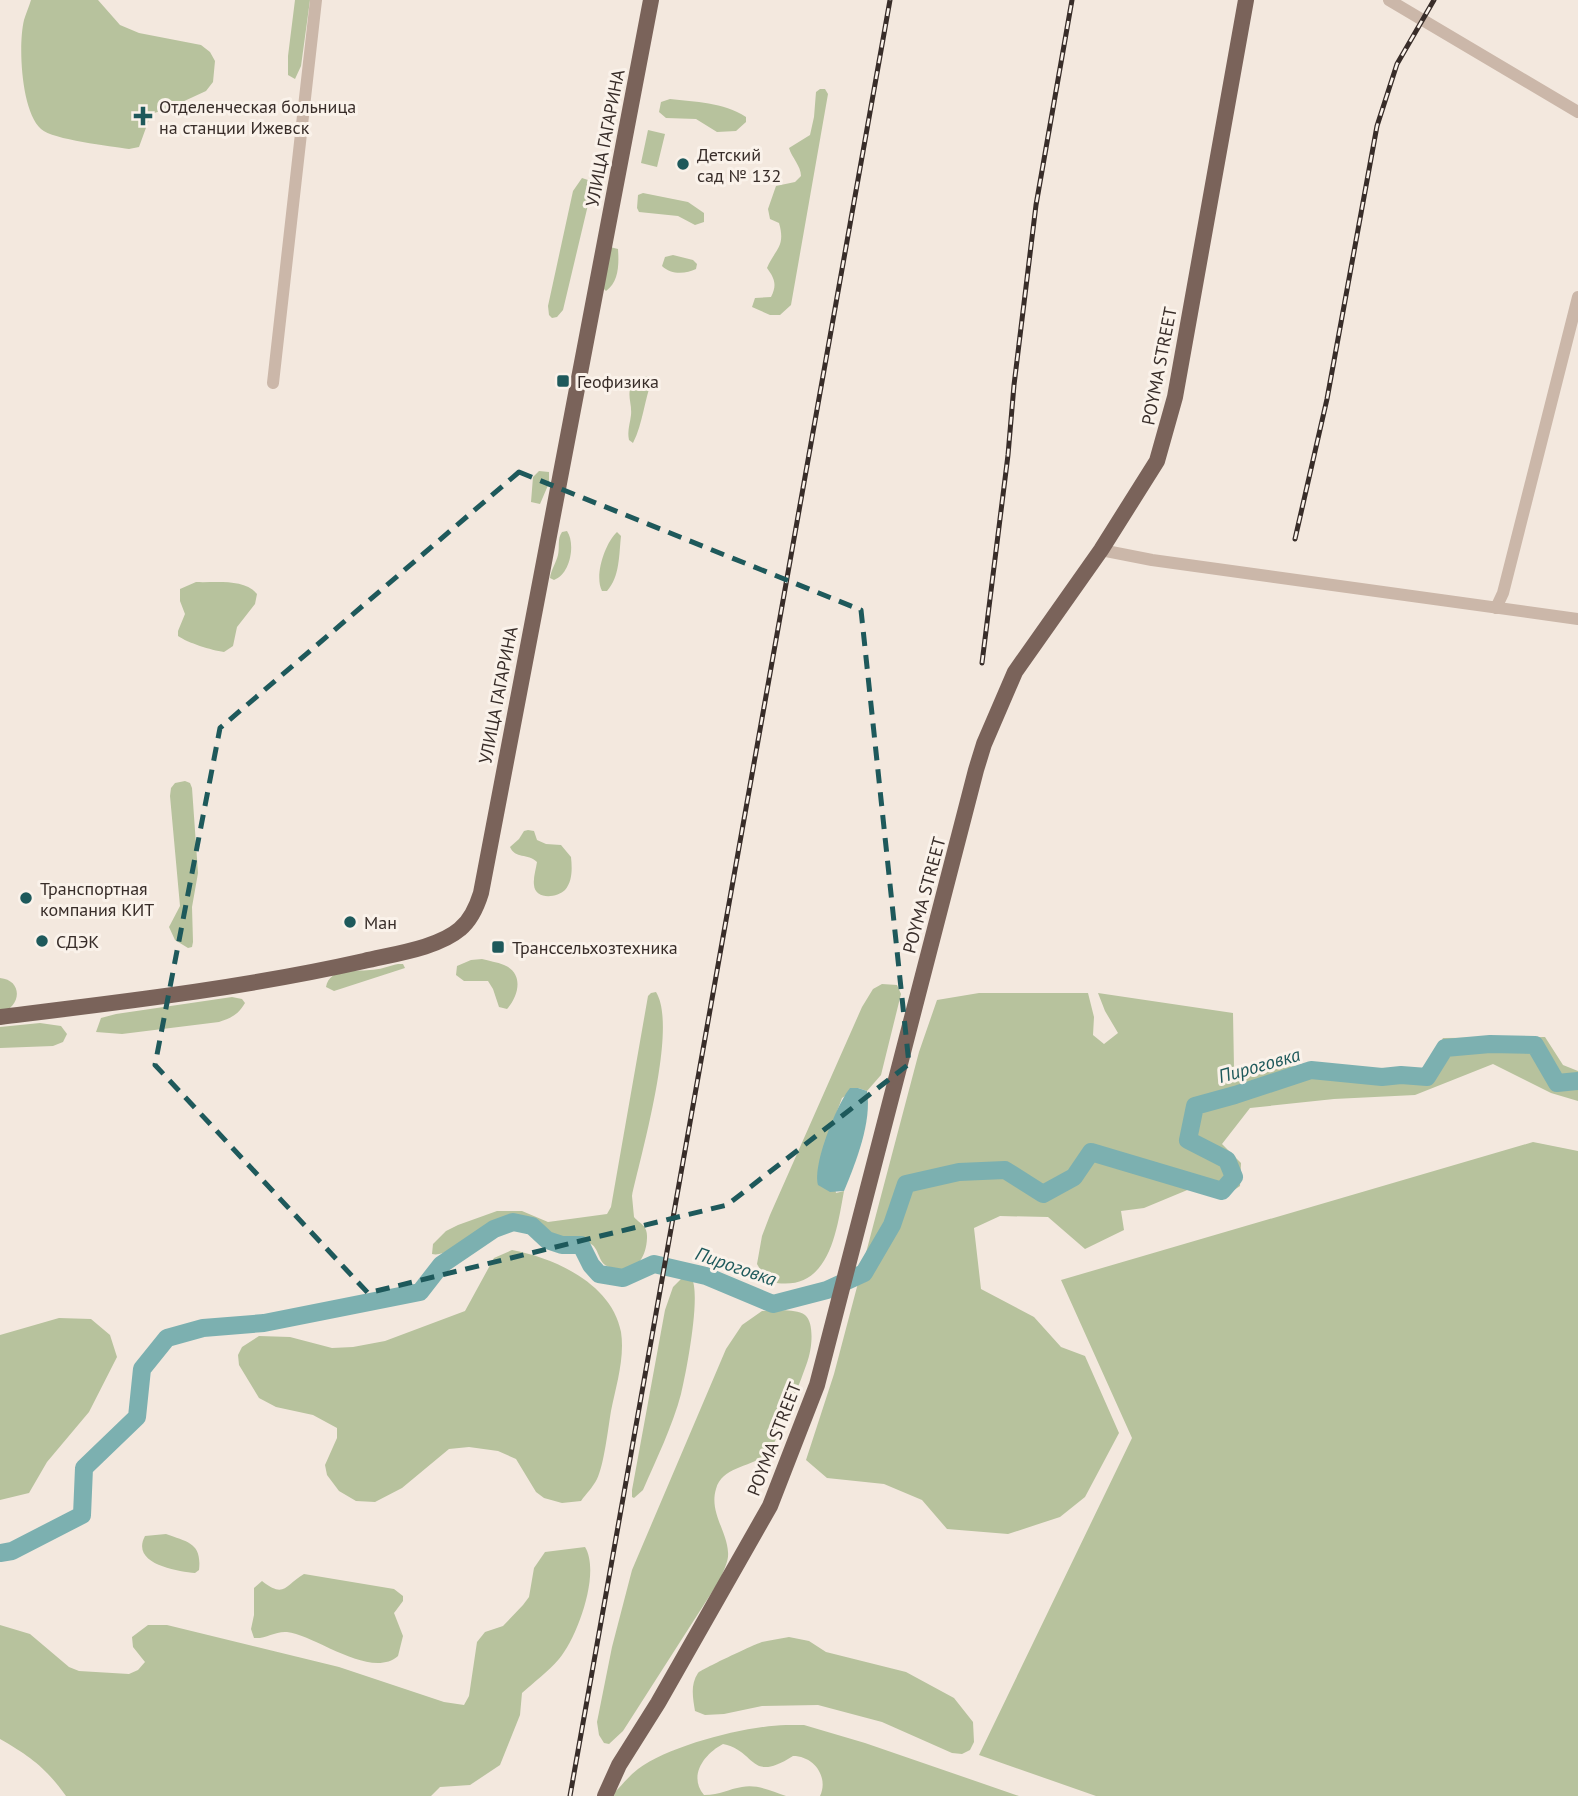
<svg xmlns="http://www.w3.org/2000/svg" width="1578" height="1796" viewBox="0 0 1578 1796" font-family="'PT Sans',sans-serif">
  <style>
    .green { fill: #b7c29d }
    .water { fill: #7cb0b0 }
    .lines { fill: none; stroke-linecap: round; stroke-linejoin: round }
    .river { stroke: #7cb0b0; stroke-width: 18 }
    .minor { stroke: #cbb7a9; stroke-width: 12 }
    .major { stroke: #7a635a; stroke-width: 16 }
    .rail-casing { stroke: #382d29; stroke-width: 5 }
    .rail { stroke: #faf2ea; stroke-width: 2.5; stroke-dasharray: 8; stroke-linecap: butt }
    .marked { fill: none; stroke: #1e595b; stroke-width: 5; stroke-dasharray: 14 9; stroke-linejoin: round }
    .poi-dot { fill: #1e595b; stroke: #faf2ea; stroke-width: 2.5 }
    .labels { text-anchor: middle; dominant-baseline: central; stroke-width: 6; stroke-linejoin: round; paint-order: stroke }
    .poi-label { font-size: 18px; fill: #382d29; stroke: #faf2ea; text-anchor: start }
    .street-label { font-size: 18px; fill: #382d29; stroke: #faf2ea }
    .water-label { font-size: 19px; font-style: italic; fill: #1e595b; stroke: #faf2ea }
  </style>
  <rect width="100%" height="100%" fill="#f3e8de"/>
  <path class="green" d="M31,0H98L120,25L139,33L201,45L210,52L215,61L213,82L206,91L167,109L151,114L139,147L129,149C111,146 53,140 41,129C21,111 18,45 24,20C26,13 29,7 31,0Z
    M295,0H310L301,66L295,79L288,75V56Z
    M820,89H825L828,94L791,305L780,315H770L752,307L755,298L771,297C777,285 775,279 767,268C775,249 786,247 779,223L770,219L768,209L776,186L795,182L801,176C801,166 792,158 789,148L810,135L814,117L816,92Z
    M670,99C695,102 723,102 746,117V122L736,131L717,132L696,119L666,118L659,112L661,102Z
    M648,130L665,134L657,167L641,163Z
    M582,178L591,181L592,188L563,310L557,317L552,318L549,315L548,306L573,191Z
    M643,193L688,202L704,213V222L695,225L678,216L639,212L637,208L638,195Z
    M610,247L618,249C619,264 619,282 606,291L603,288Z
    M673,255L693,260L697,264L696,269C686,274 671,275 662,266L665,257Z
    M644,376H649L652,380C644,401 643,423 633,443L629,440C627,431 630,424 631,415C632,405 628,398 630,389L638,387Z
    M539,471L549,472V483L540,504L531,502L533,477Z
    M567,531C576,544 570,575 554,580L550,578C551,570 556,563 558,555C560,546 557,539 562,532Z
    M617,532L621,536C619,554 620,577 607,591H602C594,576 605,543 617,532Z
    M196,582C215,583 244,578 257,594L255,604L237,627L233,646L224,652C211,650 188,643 178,636V631L185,614L180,601V589Z
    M185,781L190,783L192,788L198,873L192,907L193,942L192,947L188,948L175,940L169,927L180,906L170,796L171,788L175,783Z
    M528,830L534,831L537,840L546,844L561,845L571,857C572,867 573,881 565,890C557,898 535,900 534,885C533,878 536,869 537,862C528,853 515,859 510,847L519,839L524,831Z
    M482,959C489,961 497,962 504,965C524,973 519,996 507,1009L499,1007L493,989L488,981H464L456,975L457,966L471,960Z
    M398,964H403L405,968L334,991L326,987C330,967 354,972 370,970C379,970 389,966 398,964Z
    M0,978C23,980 22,1007 0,1013Z
    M882,984L897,985L901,994L881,1075L867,1091L858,1088L842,1098L826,1141L836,1193L844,1191C836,1235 828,1297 767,1281L757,1264L762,1236L770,1215L862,1007L873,989Z
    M656,992C678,1027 641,1154 632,1196L634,1217C637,1221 643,1224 645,1228C647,1231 647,1235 647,1238C646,1261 633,1276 609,1267C597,1263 600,1247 589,1243C578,1238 564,1240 552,1236C538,1231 531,1220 514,1219C484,1218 452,1259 432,1254L433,1244L446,1231L458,1225L497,1211H522L548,1222L607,1214L611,1207L648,996L651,993Z
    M979,993H1088L1094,1017L1093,1035L1104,1044L1118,1033L1105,1011L1098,993L1233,1013L1234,1067L1324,1066L1411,1073L1427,1067L1443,1038L1545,1037L1563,1065L1578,1071V1101L1551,1093L1493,1064L1415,1095L1334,1099L1250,1108L1222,1144L1241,1163L1240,1186L1221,1199L1197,1186L1144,1208L1121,1211L1124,1230L1085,1249L1048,1217L1000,1216L974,1228L981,1289L1034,1317L1061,1347L1085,1356L1119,1433L1085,1497L1060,1517L1008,1534L947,1529L922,1500L884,1484L827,1478L806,1460L834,1374L919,1052L937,1000Z
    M232,997L242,999L245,1003C238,1015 231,1018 219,1022L122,1034L96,1032L101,1018L116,1014Z
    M40,1023L61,1026L67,1034L63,1042L53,1046L0,1048V1027Z
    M1533,1142L1578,1151V1796H1096L979,1755L1132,1438L1061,1280Z
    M512,1250C555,1258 612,1284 621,1332C625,1358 616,1386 611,1411C608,1429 604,1465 597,1479C593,1487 586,1494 581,1501L562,1503L544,1498L536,1492L516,1459L498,1451L469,1447L449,1449L402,1488L375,1502L356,1501L339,1491L327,1475L325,1465L337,1438V1428L313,1415L276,1407L259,1398L239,1365L238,1355L242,1347L259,1336L290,1337L332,1348L353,1347L385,1341L465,1311L494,1258Z
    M683,1277H691C702,1292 686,1374 681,1394C673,1425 656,1460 643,1490L634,1498L632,1497V1490L665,1310L673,1287Z
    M762,1311C774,1311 794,1308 805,1315C814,1322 812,1346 809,1356C806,1369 777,1442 770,1450C755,1469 723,1464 716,1489C709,1512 727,1531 728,1552C729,1561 724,1569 721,1578L623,1731L609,1744L604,1743L599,1735L597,1722L612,1647L632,1570L726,1349L742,1325Z
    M59,1318L91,1319L110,1335L117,1357L89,1412L47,1462L29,1493L0,1500V1335Z
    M166,1534C188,1542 202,1543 199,1570L195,1573C177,1571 130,1564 145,1536Z
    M585,1547C601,1573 577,1638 559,1659C548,1672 534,1682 522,1693L520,1715L500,1765L470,1785L440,1787L431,1796H66C45,1767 31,1757 0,1739V1625L30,1634L69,1667L79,1671L129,1674L138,1670L145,1662L133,1647L132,1637L148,1625H167L339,1667L444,1702L464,1705L469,1696L477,1642L485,1632L503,1626L523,1605L529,1597L534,1568L545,1552Z
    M304,1574L394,1589L403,1596V1601L394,1613L403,1636L398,1656C371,1680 315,1635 287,1632C275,1631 266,1639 254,1638L251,1629L254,1615V1588L262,1581C285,1599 285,1585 304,1574Z
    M789,1637L809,1641L826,1652L906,1672L954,1698L973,1722L974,1742L970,1750L962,1754L952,1753L882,1722L818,1705L762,1706L724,1714L705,1715L695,1711C693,1698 690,1685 698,1673C700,1670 755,1644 762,1642C770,1640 780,1639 789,1637Z
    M786,1725H804L865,1743L1019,1796H820C829,1777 814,1756 793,1756C749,1784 757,1751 723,1744C704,1754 688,1776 704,1795C721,1795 728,1789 742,1787C757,1784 772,1791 786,1796H614L615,1792C622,1785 630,1775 638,1769C671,1745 746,1726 786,1725Z"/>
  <path class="water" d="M850,1088H858L867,1091C872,1122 856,1162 844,1191L830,1192L818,1185C812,1165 837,1104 850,1088Z"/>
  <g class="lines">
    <path class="river" d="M0,1553L12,1551L82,1515L84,1468L137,1417L142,1369L167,1338L203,1328L264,1323L420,1292L441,1265L494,1229L513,1222L532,1226L547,1240L562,1245H581L591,1265L599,1274L623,1278L654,1264L706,1276L773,1304L827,1290L864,1273L892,1225L906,1184L959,1172L1005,1170L1043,1194L1074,1177L1091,1152L1222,1191L1234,1177L1227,1160L1188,1140L1195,1106L1235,1095L1311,1070L1382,1077L1401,1075L1427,1077L1445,1048L1490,1044L1535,1045L1557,1083L1578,1081"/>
    <path class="minor" d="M1389,0L1578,112
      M273,383L316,0
      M1101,550L1152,560L1578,619
      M1496,608L1503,593L1578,297"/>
    <path class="major" d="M0,1017C122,1002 244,988 364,961C393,954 438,948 460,929C471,920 477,906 481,893L651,0
      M605,1796L619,1765L658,1703L770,1506L817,1385L976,770L984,744L1015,672L1101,550L1157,461L1175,397L1246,0"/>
    <g class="rail-casing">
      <path id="rail" d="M1295,539L1327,399L1377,126L1397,64L1434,0
        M982,663L1008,455L1014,385L1036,205L1072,0
        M570,1796L890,0"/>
    </g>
    <use href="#rail" class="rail"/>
  </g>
  <path class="marked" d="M519,472L861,610L909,1064L727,1205L368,1293L155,1065L220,728Z"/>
  <g class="poi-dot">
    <path d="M139.5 105.5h7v7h7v7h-7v7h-7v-7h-7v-7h7z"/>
    <circle cx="683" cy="164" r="7"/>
    <rect x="556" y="374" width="14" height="14" rx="3.5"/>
    <circle cx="26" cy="898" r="7"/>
    <circle cx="350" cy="922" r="7"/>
    <circle cx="42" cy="941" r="7"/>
    <rect x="491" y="940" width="14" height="14" rx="3.5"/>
  </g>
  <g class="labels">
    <g class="poi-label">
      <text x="159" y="106">Отделенческая больница<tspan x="159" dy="21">на станции Ижевск</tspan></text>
      <text x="697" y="154">Детский<tspan x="697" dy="21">сад № 132</tspan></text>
      <text x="577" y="381">Геофизика</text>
      <text x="40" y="888">Транспортная<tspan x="40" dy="21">компания КИТ</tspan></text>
      <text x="364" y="922">Ман</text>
      <text x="56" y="941">СДЭК</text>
      <text x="512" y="947">Транссельхозтехника</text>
    </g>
    <g class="street-label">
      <text transform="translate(605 138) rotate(-79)">УЛИЦА ГАГАРИНА</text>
      <text transform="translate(1159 366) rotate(-79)">POYMA STREET</text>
      <text transform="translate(498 695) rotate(-79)">УЛИЦА ГАГАРИНА</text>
      <text transform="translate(924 895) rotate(-75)">POYMA STREET</text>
      <text transform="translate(774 1439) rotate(-69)">POYMA STREET</text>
    </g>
    <g class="water-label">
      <text transform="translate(1259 1065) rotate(-16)">Пироговка</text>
      <text transform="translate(736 1266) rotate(19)">Пироговка</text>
    </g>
  </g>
</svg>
